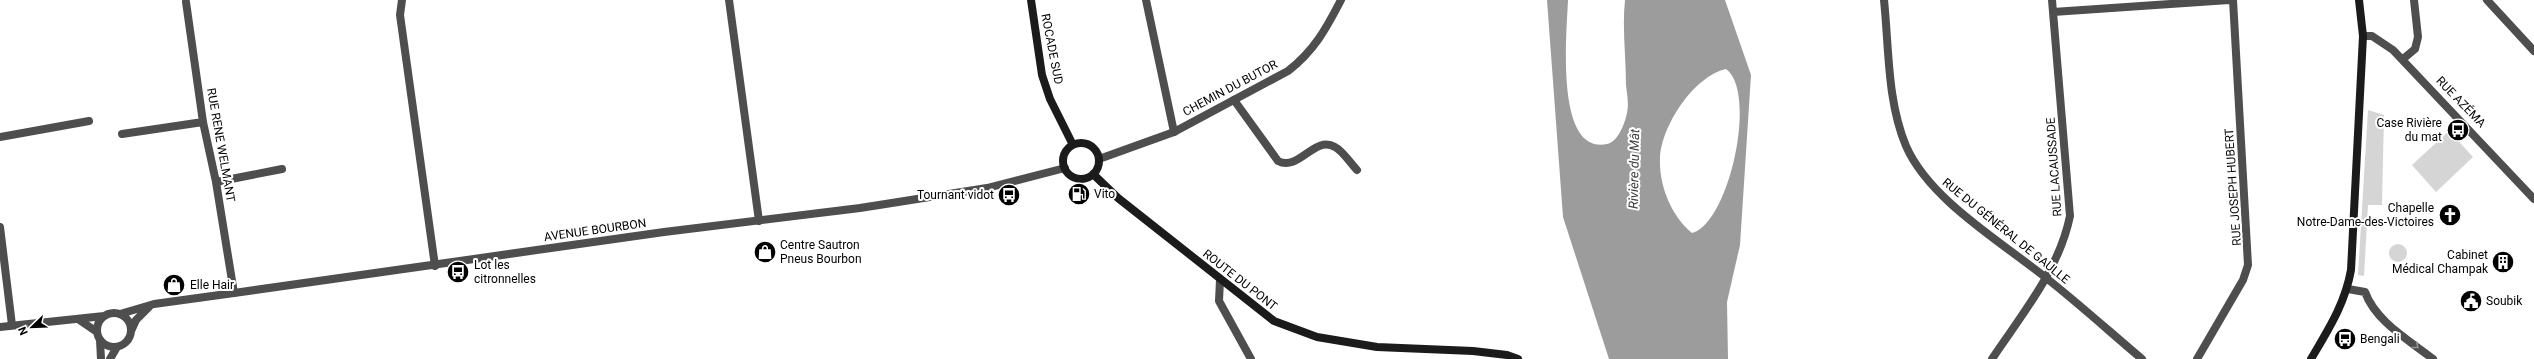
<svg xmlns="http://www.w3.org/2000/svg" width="2534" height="359" viewBox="0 0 2534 359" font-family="Roboto,sans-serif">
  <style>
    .green { fill: #d5d5d5 }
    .water { fill: #9c9c9c; fill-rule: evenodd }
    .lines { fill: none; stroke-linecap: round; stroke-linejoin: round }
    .minor { stroke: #4e4e4e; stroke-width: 8 }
    .tertiary { stroke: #4e4e4e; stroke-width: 8 }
    .secondary { stroke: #1b1b1b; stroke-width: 8 }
    .oneway { stroke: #959595 }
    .labels { text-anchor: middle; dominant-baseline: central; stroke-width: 4; stroke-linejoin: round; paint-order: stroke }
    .street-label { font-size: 12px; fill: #000; stroke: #fff }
    .poi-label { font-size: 12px; fill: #000; stroke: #fff; text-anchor: start }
    .water-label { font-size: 13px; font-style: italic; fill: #3d3d3d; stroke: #fff }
  </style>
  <rect width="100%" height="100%" fill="#fff"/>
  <path class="green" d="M2368,110L2384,115L2382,205H2368L2364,276L2358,275Z
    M2449,131L2473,157L2436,192L2412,165Z
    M2389 253a9 9 0 1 1 18 0a9 9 0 1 1-18 0Z"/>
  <path class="water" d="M1547,0H1568C1567,30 1554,155 1607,144C1618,142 1625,123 1627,113C1629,104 1627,94 1626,85C1626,57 1622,28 1625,0H1725L1751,75L1740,245L1727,302L1728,359H1609L1563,217ZM1726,69C1758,92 1729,224 1692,233C1671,216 1659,185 1660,159C1661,126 1694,76 1726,69Z"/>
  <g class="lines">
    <path class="minor" d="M402,0L400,15L435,266
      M729,0L759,221
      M1146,0L1174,132
      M1884,0C1889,47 1887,101 1906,146C1929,199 2000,241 2045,277C2078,303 2110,332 2142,359
      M2487,0L2534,51
      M186,2L203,122L216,182L234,293
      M2053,12L2229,0
      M2363,36H2372L2393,50L2534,199
      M2403,59L2415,49L2418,37L2414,0
      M1234,100L1278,161C1299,172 1314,135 1335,147C1343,151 1350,163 1357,170
      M122,134L203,122
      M0,137L89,121
      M216,182L282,169
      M0,227L12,325
      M1220,280L1219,301L1251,359
      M2348,289L2365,292C2376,322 2409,340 2433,359
      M1992,359C2022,314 2059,270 2070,216L2052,0
      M2197,359L2243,280L2248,265L2233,0"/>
    <path class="tertiary" d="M1099,159L1174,132L1288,71C1314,51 1326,29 1341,0
      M97 330a17 17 0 1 1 34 0a17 17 0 1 1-34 0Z
      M120,314L154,304L234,293L664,232L860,208L987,188L1065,168
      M78,319L97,332
      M0,327L104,316
      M131,331L136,320L149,307
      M100,340L101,359
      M110,359L117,347"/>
    <path class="secondary" d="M1031,0L1042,75L1050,99L1073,145
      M1063 161a18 18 0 1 1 36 0a18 18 0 1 1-36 0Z
      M1093,174L1118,198L1274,321L1317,337L1377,347L1473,351L1507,355L1518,359
      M2311,359C2328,330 2345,304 2351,270L2363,36L2359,0"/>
  </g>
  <defs><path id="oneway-chevron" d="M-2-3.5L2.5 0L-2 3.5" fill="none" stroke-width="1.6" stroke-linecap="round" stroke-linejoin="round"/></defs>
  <use class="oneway" href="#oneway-chevron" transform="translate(2416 346) rotate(39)"/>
  <defs>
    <g id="bus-disc" transform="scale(1.15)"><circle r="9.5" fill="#000" stroke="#fff"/><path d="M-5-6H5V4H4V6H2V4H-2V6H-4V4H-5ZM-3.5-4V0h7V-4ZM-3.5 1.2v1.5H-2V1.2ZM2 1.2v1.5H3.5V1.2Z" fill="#fff"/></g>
    <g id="fuel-disc" transform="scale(1.15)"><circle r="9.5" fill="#000" stroke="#fff"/><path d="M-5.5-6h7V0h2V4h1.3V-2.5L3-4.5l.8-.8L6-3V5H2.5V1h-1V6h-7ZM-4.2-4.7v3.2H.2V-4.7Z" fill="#fff"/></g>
    <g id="church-disc" transform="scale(1.15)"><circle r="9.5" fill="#000" stroke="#fff"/><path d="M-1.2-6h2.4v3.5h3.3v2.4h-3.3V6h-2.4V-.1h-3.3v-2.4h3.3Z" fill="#fff"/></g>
    <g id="shop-disc" transform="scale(1.15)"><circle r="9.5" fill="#000" stroke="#fff"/><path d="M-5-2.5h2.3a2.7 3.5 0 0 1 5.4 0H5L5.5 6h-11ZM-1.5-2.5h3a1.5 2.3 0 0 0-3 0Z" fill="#fff"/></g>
    <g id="building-disc" transform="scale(1.15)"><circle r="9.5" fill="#000" stroke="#fff"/><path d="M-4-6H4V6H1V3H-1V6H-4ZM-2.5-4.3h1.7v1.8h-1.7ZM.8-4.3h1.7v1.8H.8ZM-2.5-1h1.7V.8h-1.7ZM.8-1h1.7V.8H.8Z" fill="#fff"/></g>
    <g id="civic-disc" transform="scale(1.15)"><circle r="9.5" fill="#000" stroke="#fff"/><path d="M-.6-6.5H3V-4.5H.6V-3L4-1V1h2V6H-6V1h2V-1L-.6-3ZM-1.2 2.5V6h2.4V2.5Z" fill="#fff"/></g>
  </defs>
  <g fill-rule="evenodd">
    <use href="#bus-disc" x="2458" y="130"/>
    <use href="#fuel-disc" x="1079" y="194"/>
    <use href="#bus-disc" x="1009" y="195"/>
    <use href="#church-disc" x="2450" y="215"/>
    <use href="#shop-disc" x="765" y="252"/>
    <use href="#building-disc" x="2503" y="262"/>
    <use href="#bus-disc" x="458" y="272"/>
    <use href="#shop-disc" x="174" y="285"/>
    <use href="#civic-disc" x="2471" y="301"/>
    <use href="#bus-disc" x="2345" y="339"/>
  </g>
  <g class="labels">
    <g class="street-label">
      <text transform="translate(1052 49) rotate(79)">ROCADE SUD</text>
      <text transform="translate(1230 88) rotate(-28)">CHEMIN DU BUTOR</text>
      <text transform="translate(2461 102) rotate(46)">RUE AZÉMA</text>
      <text transform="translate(221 145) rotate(80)">RUE RENE WELMANT</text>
      <text transform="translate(2054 167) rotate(-94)">RUE LACAUSSADE</text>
      <text transform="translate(2233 187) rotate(-94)">RUE JOSEPH HUBERT</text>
      <text transform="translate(595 230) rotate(-8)">AVENUE BOURBON</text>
      <text transform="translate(2006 231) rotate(39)">RUE DU GÉNÉRAL DE GAULLE</text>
      <text transform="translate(1240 280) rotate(38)">ROUTE DU PONT</text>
    </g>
    <g class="poi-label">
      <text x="2442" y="123" text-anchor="end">Case Rivière<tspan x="2442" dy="14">du mat</tspan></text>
      <text x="1094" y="194">Vito</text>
      <text x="994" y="195" text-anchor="end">Tournant vidot</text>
      <text x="2434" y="208" text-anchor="end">Chapelle<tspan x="2434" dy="14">Notre-Dame-des-Victoires</tspan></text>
      <text x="780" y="245">Centre Sautron<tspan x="780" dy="14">Pneus Bourbon</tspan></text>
      <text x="2488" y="255" text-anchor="end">Cabinet<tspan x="2488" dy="14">Médical Champak</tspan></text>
      <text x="474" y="265">Lot les<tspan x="474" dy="14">citronnelles</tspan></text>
      <text x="190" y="285">Elle Hair</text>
      <text x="2486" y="301">Soubik</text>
      <text x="2360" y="339">Bengali</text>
    </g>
    <g class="water-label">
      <text transform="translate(1634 169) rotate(-89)">Rivière du Mât</text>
    </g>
  </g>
  <g transform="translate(32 327) rotate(247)" stroke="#ffffff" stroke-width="3" paint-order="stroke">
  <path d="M0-3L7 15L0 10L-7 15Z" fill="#000000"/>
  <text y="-6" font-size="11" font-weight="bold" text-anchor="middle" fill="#000000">N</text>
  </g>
</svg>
